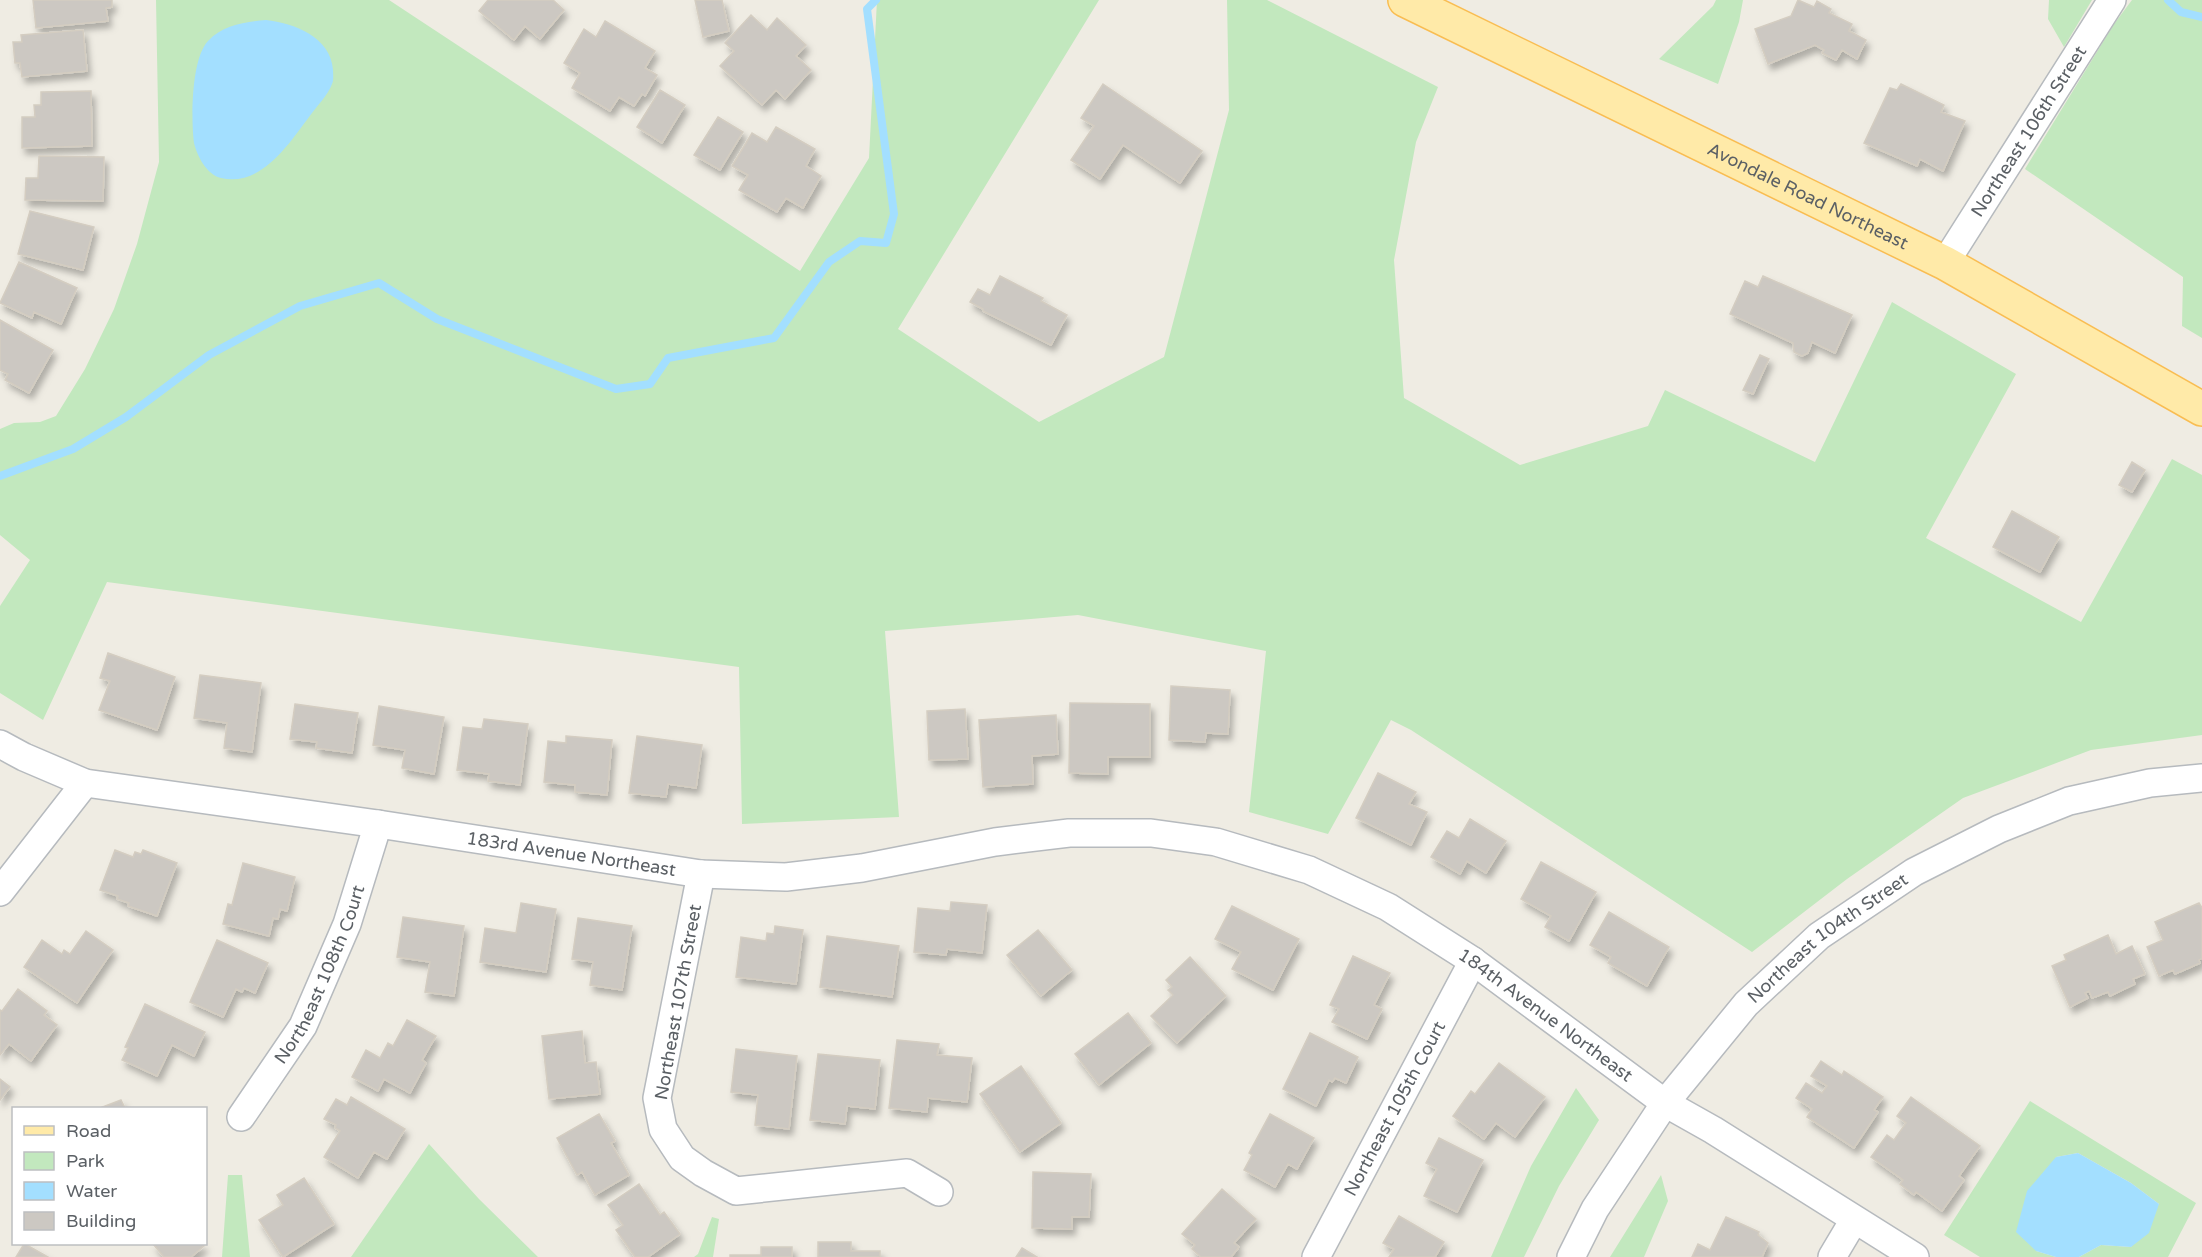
<svg xmlns="http://www.w3.org/2000/svg" width="2202" height="1257" viewBox="0 0 2202 1257" font-family="'Varela Round',sans-serif">
  <style>
    .green { fill: #c2e8be }
    .water { fill: #a3dfff }
    .lines { fill: none; stroke-linecap: round; stroke-linejoin: round }
    .stream { stroke: #a3dfff; stroke-width: 8 }
    .building { fill: #ccc8c2; stroke: #d4cdc1; stroke-width: 1.5; filter: url(#shadow) }
    .minor-casing { stroke: #b6babe; stroke-width: 30 }
    .major-casing { stroke: #f9bd52; stroke-width: 36 }
    .minor { stroke: #fff; stroke-width: 27 }
    .major { stroke: #ffeaa8; stroke-width: 33 }
    .labels { text-anchor: middle; dominant-baseline: central; stroke-width: 4.5; stroke-linejoin: round; paint-order: stroke }
    .street-label { font-size: 18px; fill: #5b6065; stroke: #fff }
  </style>
  <defs>
    <filter id="shadow"><feDropShadow dx="3.5" dy="6" stdDeviation="3" flood-color="#0004"/></filter>
  </defs>
  <rect width="100%" height="100%" fill="#efece3"/>
  <path class="green" d="M156,0H389L800,271L869,158L877,0H1099L898,329L1039,422L1164,357L1229,110L1227,0H1267L1438,87L1416,142L1394,260L1404,398L1520,465L1648,426L1665,390L1815,462L1892,302L2016,374L1926,538L2081,622L2172,459L2202,475V735L2091,750L1963,798L1847,879L1752,952L1411,730L1391,720L1328,834L1249,812L1266,651L1078,615L885,631L899,817L742,824L739,667L107,582L43,720L0,693V606L30,560L0,535V429L14,423L40,422L56,416L85,369L114,309L137,244L159,162Z
    M1716,0H1743L1739,22L1718,84L1659,59L1713,6Z
    M2049,0H2092L2064,47L2048,19Z
    M2132,0H2202V338L2182,326L2183,277L2025,169L2114,24Z
    M1576,1088L1599,1120L1559,1186L1524,1257H1491L1531,1166Z
    M2030,1101L2196,1203L2168,1257H2079L2101,1245L2131,1247L2159,1204L2131,1183L2078,1153L2056,1157L2036,1251L2056,1257H1980L1944,1235Z
    M429,1144L479,1199L538,1257H351Z
    M228,1175H242L250,1257H222Z
    M1661,1175L1668,1201L1644,1257H1610Z
    M712,1217L719,1219L713,1257H694L698,1254Z"/>
  <path class="water" d="M266,20C294,23 331,37 333,70C333,74 334,80 332,84C328,95 316,107 309,117C288,145 261,187 221,178C207,175 197,156 194,143C191,120 191,59 208,41C223,25 244,22 266,20Z
    M2078,1153L2131,1183L2159,1204L2149,1233L2131,1247L2101,1245L2079,1257H2056L2036,1251L2016,1232L2027,1191L2056,1157Z"/>
  <g class="lines">
    <path class="stream" d="M2168,0L2181,12L2202,17
      M0,476L73,449L126,417L209,355L300,306L379,283L437,319L616,389L650,384L668,358L774,338L829,262L860,241L886,243L894,214L867,9L876,0"/>
  </g>
  <path class="building" d="M33,0H112V7L106,8L108,21L36,28Z
    M488,0H553L564,10L540,39L525,26L514,40L479,11Z
    M695,0H722L729,31L703,37Z
    M1798,0L1814,7L1817,1L1831,9L1829,13L1852,24L1849,31L1866,40L1857,59L1842,50L1836,60L1822,53L1824,50L1815,45L1768,64L1755,29L1791,16Z
    M751,15L767,30L777,18L806,45L796,56L811,70L785,99L776,90L762,105L720,66L734,51L725,43Z
    M605,21L655,51L645,68L657,75L645,96L642,94L634,106L619,97L610,111L572,88L580,73L564,63L584,29L596,37Z
    M83,30L87,71L22,77L20,63H15L13,42H22L21,35Z
    M1103,84L1202,151L1180,183L1123,145L1100,179L1071,160L1094,126L1081,118Z
    M1901,84L1944,105L1941,112L1965,121L1943,171L1920,159L1917,166L1864,143L1890,88L1897,90Z
    M660,90L685,105L662,143L637,127Z
    M91,91L92,146L22,148V117H35L34,105H41V92Z
    M718,117L743,132L720,170L694,155Z
    M776,127L815,149L806,166L821,176L803,208L786,198L777,212L739,190L748,175L732,166L752,133L767,142Z
    M39,156L104,157L103,201L25,200L26,178H38Z
    M30,211L94,227L83,270L18,254Z
    M19,262L77,288L61,324L34,312L32,318L0,303Z
    M1000,276L1043,298L1041,301L1067,315L1051,345L983,311V309L970,302L978,289L990,295Z
    M1763,276L1852,315L1835,353L1812,342L1808,353L1802,356L1794,352L1793,343L1730,314L1745,281L1758,287Z
    M0,320L53,350L29,393L5,380L8,374L0,370Z
    M1760,355L1769,359L1753,394L1743,390Z
    M2132,462L2145,470L2132,492L2119,485Z
    M2012,511L2059,537L2040,572L1993,547Z
    M108,653L175,677L157,730L99,710L110,681L100,678Z
    M200,675L261,683L252,752L224,748L227,723L194,718Z
    M1171,686L1230,690L1228,734L1206,733L1205,742L1169,740Z
    M1070,703L1150,704V757H1108V774L1069,773Z
    M295,704L358,713L352,753L316,748L317,742L290,739Z
    M379,706L444,717L434,774L402,768L405,750L373,745Z
    M965,709L968,759L929,760L927,711Z
    M1056,715L1058,754L1032,756L1033,784L983,787L979,720Z
    M484,719L528,724L520,785L488,781L489,774L457,770L463,727L482,729Z
    M566,736L612,740L607,795L575,792V785L544,782L548,741L566,743Z
    M637,736L702,745L696,788L668,784L666,797L629,793Z
    M1378,773L1416,792L1409,804L1427,812L1411,845L1356,818Z
    M1470,819L1506,841L1486,873L1467,861L1460,874L1431,857L1447,831L1459,838Z
    M115,850L133,857L135,852L141,854L143,850L177,863L157,916L128,906L129,903L117,899L118,896L100,890Z
    M1541,862L1596,892L1569,941L1545,927L1551,916L1521,899Z
    M243,863L295,877L287,911L280,909L278,919L273,918L269,936L223,924L228,904L232,905Z
    M951,902L987,905L982,953L947,949L946,955L914,952L918,908L950,911Z
    M521,903L556,909L546,972L480,962L485,928L516,933Z
    M2199,903L2202,908V958L2199,960L2200,963L2175,974L2173,970L2159,976L2147,947L2163,940L2155,922Z
    M1232,906L1299,939L1273,990L1232,969L1241,952L1215,939Z
    M1609,912L1669,947L1647,986L1608,963L1611,957L1590,945Z
    M403,917L464,926L454,996L425,992L430,962L397,957Z
    M578,918L632,926L622,990L590,985L593,962L572,959Z
    M775,926L803,930L796,984L736,977L741,937L766,941L767,933L774,934Z
    M1038,930L1072,970L1041,996L1007,955Z
    M86,931L113,950L77,1003L24,967L42,940L62,954L64,950L70,954Z
    M2108,935L2116,954L2132,946L2145,974L2133,979L2135,984L2110,996L2108,992L2092,998L2089,991L2085,993L2088,998L2070,1007L2052,966L2066,960L2064,955Z
    M827,936L899,946L892,997L820,987Z
    M217,940L268,963L255,993L244,988L242,992L236,989L223,1017L190,1002Z
    M1353,956L1390,973L1374,1005L1382,1009L1367,1039L1332,1022L1339,1009L1330,1005Z
    M1190,957L1226,996L1177,1043L1151,1016L1173,995L1168,990L1172,987L1166,980Z
    M18,989L47,1011L44,1015L57,1025L31,1061L9,1044L0,1055V1010L2,1011Z
    M145,1004L205,1032L194,1056L172,1045L157,1076L122,1060L128,1048L125,1047Z
    M1128,1013L1151,1043L1099,1085L1075,1054Z
    M407,1020L436,1036L422,1060L426,1063L410,1093L384,1079L378,1091L352,1077L366,1050L380,1058L388,1043L393,1046Z
    M582,1031L585,1063L596,1062L600,1094L549,1099L542,1036Z
    M1310,1033L1358,1057L1346,1083L1335,1078L1332,1082L1329,1080L1316,1106L1283,1089Z
    M897,1040L939,1044L937,1055L972,1058L967,1102L928,1098L927,1112L889,1108Z
    M736,1049L797,1056L789,1129L755,1125L758,1095L731,1092Z
    M818,1054L880,1060L875,1109L847,1106L845,1124L810,1120Z
    M1821,1061L1842,1075L1844,1071L1883,1097L1874,1110L1878,1112L1854,1148L1807,1117L1812,1109L1796,1098L1806,1083L1822,1093L1827,1086L1811,1076Z
    M1499,1063L1545,1097L1515,1137L1496,1123L1484,1139L1453,1116L1471,1091L1475,1094Z
    M1021,1066L1061,1123L1020,1152L980,1094Z
    M0,1079L10,1087L0,1100Z
    M351,1097L405,1129L387,1159L374,1152L358,1178L324,1157L340,1131L335,1128L336,1125L324,1119L336,1099L347,1105Z
    M1911,1097L1980,1146L1959,1176L1964,1180L1942,1211L1916,1192L1914,1195L1900,1184L1903,1180L1871,1157L1887,1135L1894,1140L1906,1123L1897,1116Z
    M121,1100L125,1108H100Z
    M599,1114L615,1141L611,1143L629,1175L595,1195L582,1172L577,1175L557,1138Z
    M1270,1114L1314,1138L1297,1169L1288,1164L1275,1187L1244,1170L1252,1155L1249,1153Z
    M1439,1138L1483,1160L1457,1212L1424,1196L1437,1169L1426,1163Z
    M1033,1172L1091,1174L1089,1217H1072V1229L1032,1228Z
    M304,1178L334,1224L283,1257L259,1220L283,1205L277,1195Z
    M639,1184L660,1215L664,1212L680,1234L648,1257H635L616,1230L623,1225L608,1205Z
    M1222,1189L1256,1219L1234,1243L1239,1247L1231,1257H1201L1192,1249L1195,1245L1182,1234Z
    M1399,1216L1444,1242L1435,1257H1389L1394,1249L1383,1243Z
    M1726,1217L1759,1232L1758,1235L1768,1243L1762,1257H1692L1698,1244L1710,1250Z
    M818,1242H851V1251H880V1257H818Z
    M24,1244H25L48,1257H16Z
    M153,1244H202L204,1246L191,1257H164Z
    M761,1247H792V1257H730V1255H761Z
    M1022,1248L1037,1257H1016Z"/>
  <g class="lines">
    <g class="minor-casing">
      <g id="minor">
        <path id="s1" d="M1945,263L2112,0"/>
        <path id="s2" d="M0,744L24,757L85,783L378,824L701,874L786,877L862,868L995,842L1069,833H1151L1216,842L1309,870L1388,907L1473,961L1665,1103L1713,1130L1915,1257"/>
        <path d="M701,874L657,1098L663,1129L682,1158L703,1173L736,1191L907,1173L939,1192"/>
        <path d="M0,892L85,783"/>
        <path id="s3" d="M241,1117L303,1026L347,924L378,824"/>
        <path id="s4" d="M1316,1257L1473,961"/>
        <path id="s5" d="M1571,1257L1595,1209L1665,1103L1746,1004L1819,936L1914,872L1999,829L2069,801L2150,783L2202,778"/>
        <path d="M1832,1257L1854,1220"/>
      </g>
    </g>
    <g class="major-casing">
      <g id="major">
        <path id="s6" d="M1405,0L1945,263L2202,409"/>
      </g>
    </g>
    <use href="#minor" class="minor"/>
    <use href="#major" class="major"/>
  </g>
  <g class="labels">
    <g class="street-label">
      <text stroke="none"><textPath href="#s1" startOffset="156">Northeast 106th Street</textPath></text>
      <text stroke="none"><textPath href="#s6" startOffset="448">Avondale Road Northeast</textPath></text>
      <text stroke="none"><textPath href="#s2" startOffset="585">183rd Avenue Northeast</textPath></text>
      <text stroke="none"><textPath href="#s5" startOffset="414">Northeast 104th Street</textPath></text>
      <text stroke="none"><textPath href="#s3" startOffset="164">Northeast 108th Court</textPath></text>
      <text transform="translate(678 1002) rotate(-80)">Northeast 107th Street</text>
      <text stroke="none"><textPath href="#s2" startOffset="1611">184th Avenue Northeast</textPath></text>
      <text stroke="none"><textPath href="#s4" startOffset="168">Northeast 105th Court</textPath></text>
    </g>
  </g>
  <rect x="12" y="1107" width="195" height="138" fill="#ffffff" stroke="#bdbfc1" stroke-width="1.5"/>
  <rect x="24" y="1126" width="30" height="9" fill="#ffeaa8" stroke="#bdbfc1" stroke-width="1.5"/>
  <text x="66" y="1137" font-size="18" fill="#5b6065">Road</text>
  <rect x="24" y="1152" width="30" height="18" fill="#c2e8be" stroke="#bdbfc1" stroke-width="1.5"/>
  <text x="66" y="1167" font-size="18" fill="#5b6065">Park</text>
  <rect x="24" y="1182" width="30" height="18" fill="#a3dfff" stroke="#bdbfc1" stroke-width="1.5"/>
  <text x="66" y="1197" font-size="18" fill="#5b6065">Water</text>
  <rect x="24" y="1212" width="30" height="18" fill="#ccc8c2" stroke="#bdbfc1" stroke-width="1.5"/>
  <text x="66" y="1227" font-size="18" fill="#5b6065">Building</text>
</svg>
